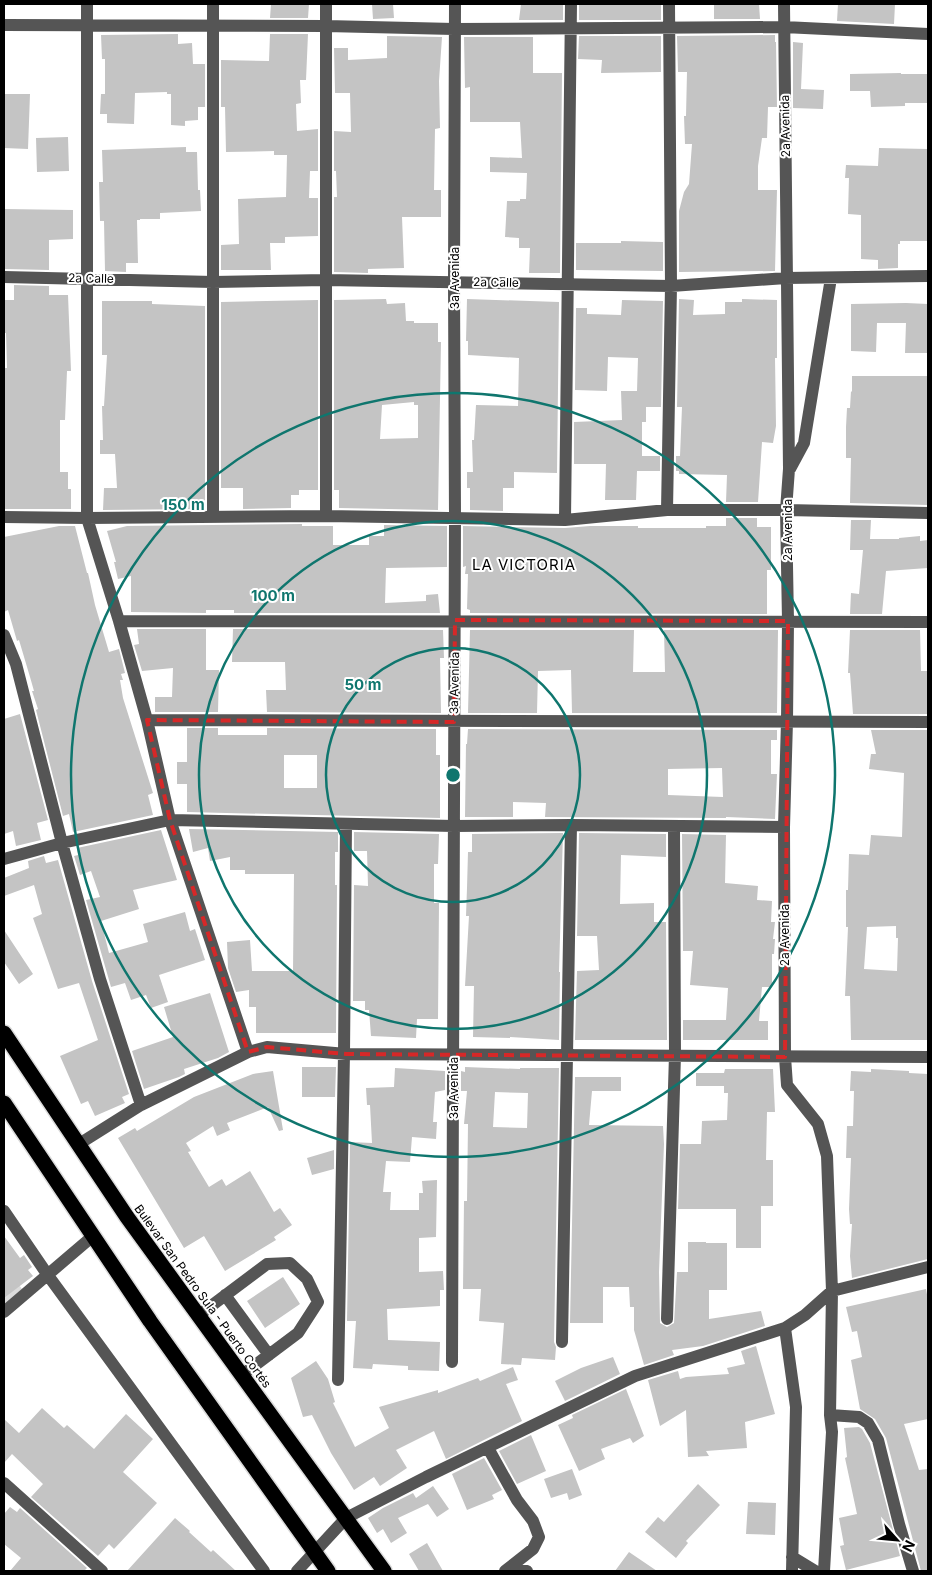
<svg xmlns="http://www.w3.org/2000/svg" width="932" height="1575" viewBox="0 0 932 1575" font-family="Inter,sans-serif">
  <style>
    .green { fill: #dcdcdc }
    .building { fill: #c4c4c4; fill-rule: evenodd }
    .lines { fill: none; stroke-linecap: round; stroke-linejoin: round }
    .highway-casing { stroke: #dbdbdb; stroke-width: 18 }
    .minor { stroke: #555; stroke-width: 12 }
    .highway { stroke: #000; stroke-width: 15 }
    .marked { fill: none; stroke: #d62828; stroke-width: 4; stroke-dasharray: 10 6; stroke-linejoin: round }
    .ring { fill: none; stroke: #0f766e; stroke-width: 2.5 }
    .labels { text-anchor: middle; dominant-baseline: central; stroke-width: 4; stroke-linejoin: round; paint-order: stroke }
    .street-label { font-size: 12px; fill: #000; stroke: #fff }
    .quarter-label { font-size: 15px; letter-spacing: 1px; fill: #000; stroke: #fff }
    .centre { fill: #0f766e; stroke: #fff; stroke-width: 2.5 }
    .ring-label { font-size: 15px; text-anchor: middle; font-weight: bold; fill: #0f766e; stroke: #fff; stroke-width: 4; stroke-linejoin: round; paint-order: stroke }
  </style>
  <rect width="100%" height="100%" fill="#fff"/>
  <path class="green" d="M4,1264L22,1289L4,1306Z"/>
  <path class="building" d="M271,4H309L308,18H270Z
    M372,4H393L394,18L373,19Z
    M521,4H563V20H519Z
    M579,4H661V20H579Z
    M714,4H759L760,19H714Z
    M838,4H895L894,24L837,21Z
    M178,34V44L192,43L193,64H205V107H198V120L185,121V126L171,125V94H167V92L135,93L134,124L107,123V114H100L101,94H105V59H102L101,35Z
    M270,34H308L306,80H300L301,103L296,104L297,131L318,129V171H310L309,198H318V236L285,237V243H270L271,270H221V245L239,244L238,199L286,197L287,155H274V151L226,152L225,107H221V60L269,61Z
    M775,35V42H776L777,107H768L767,138H762L758,166V190H777L775,271L679,272V211L684,192L689,184L692,144H685L684,116H686L687,72H678L677,36Z
    M387,36L442,37L439,81L440,128L435,129L434,190H441V217H402L404,268L368,269V273L334,272V197H337L336,171H334V131L351,132L350,93H335L334,48H348V60L387,58Z
    M579,36H661V72L601,73L602,60L578,59Z
    M464,37H533V73H562L560,273H529L530,248H519V238L505,237L507,201H520V199H526L527,173L490,172V157L522,158L520,122H470V87L465,88Z
    M793,42L803,43L801,89L824,90L823,109L793,108Z
    M901,73V74H928V103H905V106L871,107L870,91H850V74Z
    M4,94H30L28,149L4,148Z
    M68,137L69,171L37,172L36,138Z
    M186,147V152H197L198,190H200L201,211L160,213V219H140V220H137L138,263H126V272L105,271L104,221H100L99,182H103L102,150Z
    M879,148L928,149V241H900V244H898V268L878,269V260L861,259V215L848,214L849,178H845L846,165L878,166Z
    M4,209L73,210V239L49,240V270L4,269Z
    M621,241L663,242V271L576,270V243H621Z
    M14,285L49,286V295H68L71,371H67L65,420H60V472H68V489H71V509H4V368H7L6,333H4V300H14Z
    M386,299L387,304L405,303L406,321H414V323H438V342H441L438,510L339,508V490H334V300ZM414,402V405H418V438L380,439L382,405Z
    M467,299L559,302L557,473L514,472V488H503V511L470,510V488H467V472H473L472,440H474L476,405L518,406L519,358L468,355V341H466Z
    M679,299L694,300L693,315L725,314V302H742V299L777,300V358H775L776,426L773,443L762,442L758,502H726L727,475L679,474V471H676V456H680L682,407H677Z
    M318,300V490H299V495H291V508L243,509V488H221V302Z
    M622,300L663,301L661,407H646V422H642V456H660V471H637L636,500H605L606,464H574V422L622,420L621,391H637L638,358L608,357L607,391L575,390L576,308H587V314L621,315Z
    M102,301H152V304L205,306V509L103,510L104,488H117L115,454H100V440H103L102,406H104L107,355H102Z
    M906,303L928,304V353H905L906,323H877L876,352L851,351V304Z
    M852,376H928V505L850,503L851,458H846V427L847,408H850L851,391L852,392Z
    M726,518H757V527H771V570H767V614L470,613V610L467,609L468,574H465L466,566L463,567V526L565,528L590,526H638V528H706V526H726Z
    M851,520H871L870,539H899V538L920,536V541L928,540V568L886,571L882,614H850L851,593L859,594L863,550H850Z
    M302,524V526H333V545H369V536H384V525L447,526V567L386,568L385,603L426,601V595L438,594L440,613H234V610H206V613L131,612V576L118,579L114,562H116L107,531L127,526Z
    M59,526H75L87,573H88L95,605L109,652L119,649L125,673L121,674L123,680H120L123,698L153,793L148,795L153,815L73,832L69,814L63,816L36,710L38,709L32,691H34L30,677L19,640L17,641L8,610L4,612V537Z
    M137,629H206V670H219L218,712H155V697H172L173,668L142,671L134,645L139,644Z
    M233,629L443,630L444,658H440L441,713L267,712L266,690H286L285,662H232Z
    M470,630H634L633,672H665L664,630H778L777,713H572L571,670L538,671L537,713H468Z
    M850,630H920L921,671H928V714H853L850,673H848Z
    M20,714L48,820L37,823L41,840L16,846L13,831L4,834V719Z
    M187,728H218V735H267V728L436,729V755H440V818L187,812V784H177V762H187ZM284,755H317V788H284Z
    M468,729L777,730V740H771V774H777L775,819L726,817V818L545,817L546,803L513,802V817H465L466,744H467ZM722,768L723,797L668,795V769Z
    M871,730H928V1040H851L850,996H845L848,927H846V890H848L849,854L869,855L871,835L902,837L904,773L869,769L871,754H876ZM896,926V938H898L897,971L864,969L867,927Z
    M189,829L338,832V852H335V885H337L336,1033H256V1007H249V990L236,992L228,968L227,942L250,940L252,971H293L294,874H245V870H230V857L210,861L208,848L193,852Z
    M161,830L177,880L133,890L139,909L101,921L109,953L148,942L143,924L185,912L190,931L195,929L205,960L159,975L168,1002L151,1008L146,995L131,1000L125,983L111,987L86,900L100,897L91,871L80,875L74,856L78,855L77,848Z
    M354,832L439,834L438,864H434V903H439L438,1019H417L416,1038L371,1036L369,1010H365V1001H353L354,885L368,886L367,851H354Z
    M563,833L559,972H560L559,1040L510,1037V1038L473,1037L474,986H465L469,916H466L467,888L468,852H472V834Z
    M579,833L666,834V857L621,855L620,904L654,903V922H666L667,1040H575L577,971L599,970L597,936H577Z
    M682,834L726,835L725,883L758,886L757,900L772,901L771,922H775L773,939H775L774,954H772V987H762L759,1021H768V1040H683V1020H726L728,988L690,985L693,951H683Z
    M44,856L46,863L58,860L92,981L129,1094L122,1097L125,1103L95,1116L88,1101L81,1104L60,1056L98,1040L79,983L58,989L33,918L42,914L34,885L4,896V878L29,868L28,861Z
    M4,930L33,974L19,984L4,962Z
    M210,993L229,1052L218,1058L184,1069L185,1074L179,1077L144,1089L132,1051L173,1037L164,1007Z
    M302,1067H336L335,1097H302Z
    M465,1067L520,1069V1068H559L554,1342L556,1347L555,1360L522,1358L521,1365L501,1364L504,1323L479,1321L481,1289H463L464,1201H467L468,1124H464L467,1091H461V1071L465,1072ZM495,1092L528,1093L527,1128L493,1127Z
    M395,1068L445,1071V1090L435,1092L433,1122H437L436,1139L412,1137L410,1162L386,1161L383,1192H391L390,1210H419V1193H423L422,1181L437,1180L436,1237L419,1238V1272L443,1271L444,1290H440V1306L387,1309L388,1340L440,1342L439,1371L408,1370V1366L373,1364L372,1369L353,1368L356,1321H347L350,1142L372,1143L370,1105H367L366,1088L394,1087Z
    M725,1069H773L775,1112H767L766,1160H773V1206H761V1248H736V1209H678L680,1144H701L702,1121L727,1120L728,1093H724V1086H696V1073H724Z
    M871,1069L909,1071V1073L928,1074V1259L852,1278L850,1256L852,1224H850L849,1209L851,1158H846L847,1126H853L854,1091H850L851,1071L871,1072Z
    M273,1071L283,1130L279,1131L268,1107L227,1123L230,1130L217,1136L213,1126L186,1143L191,1151L188,1152L209,1187L222,1179L226,1186L250,1171L274,1212L280,1208L292,1225L274,1237L276,1240L225,1271L204,1236L184,1248L118,1138L135,1128L137,1131L194,1097L253,1074Z
    M575,1077H621V1091H592L589,1125L663,1126L664,1144L659,1272L660,1323L667,1327L674,1323L677,1272H688V1242H706V1243H727V1290H709V1319L761,1311L765,1326L703,1346L672,1350L674,1355L644,1365L634,1330V1307H630L629,1287H603V1323H570Z
    M334,1150V1169L312,1175L307,1158Z
    M4,1236L20,1258L24,1255L32,1267L28,1270L33,1276L4,1298Z
    M283,1277L300,1304L265,1328L247,1301Z
    M926,1289L928,1300V1419L904,1424L919,1470L928,1469V1571H921L886,1438L875,1419L860,1409L851,1360L862,1357L857,1331L852,1332L846,1307Z
    M756,1346L775,1414L745,1422L747,1448L706,1451L709,1456L688,1457L686,1410L660,1426L648,1380L678,1371L680,1379L686,1377L729,1374L727,1368L745,1364L741,1351Z
    M613,1357L620,1374L565,1401L555,1381L581,1368Z
    M316,1361L328,1379L335,1402L333,1403L355,1447L389,1428L379,1407L438,1390V1393L478,1378L480,1381L513,1367L518,1380L506,1384L522,1421L446,1459L434,1431L396,1450L407,1468L380,1486L374,1477L354,1490L331,1453L312,1415L303,1417L291,1378Z
    M626,1389L644,1436L633,1443L630,1438L601,1449L605,1459L579,1471L558,1425L573,1418L572,1415Z
    M42,1408L64,1428L67,1425L94,1449L126,1414L153,1439L123,1472L157,1503L114,1549L109,1544L98,1556L31,1497L43,1484L12,1454L4,1463V1419L19,1433Z
    M859,1427L862,1429L870,1443L900,1556L846,1570L840,1546L844,1545L839,1518L857,1514L845,1458L847,1457L844,1428Z
    M531,1435L546,1471L517,1484L499,1451Z
    M484,1458L502,1490L492,1495L494,1499L467,1510L452,1474Z
    M572,1469L582,1495L569,1500L567,1493L551,1498L544,1479Z
    M698,1484L720,1505L686,1541L688,1543L676,1558L645,1532L658,1517L664,1522Z
    M433,1486L449,1509L437,1517L428,1504L398,1518L407,1533L391,1543L383,1529L377,1533L368,1518L383,1508L413,1493L416,1498Z
    M748,1502L776,1503L775,1535L746,1534Z
    M10,1507L17,1512L20,1508L87,1568L84,1571H10L21,1558L4,1544V1514Z
    M175,1518L190,1531L189,1532L211,1552L213,1550L236,1571H127Z
    M427,1543L443,1571H419L409,1554Z
    M629,1552L657,1571H615Z"/>
  <g class="lines">
    <g class="highway-casing">
      <path id="highway" d="M4,1033L127,1217L384,1571
        M4,1103L150,1321L328,1571"/>
    </g>
    <path class="minor" d="M87,4V518L119,621L147,720L170,820L248,1052
      M213,4V517
      M784,4L789,469L786,510L788,621L787,721L784,827L785,1057L787,1085L818,1124L827,1156L832,1291L830,1415L832,1432L824,1571
      M4,25L326,26L454,29L784,27L928,34
      M4,277L213,282L326,280L671,286L786,278L928,276
      M790,469L804,443L831,278
      M667,510L671,286L669,4
      M326,516V4
      M4,517L87,518L326,516L565,520L667,510H786L928,513
      M565,520L571,4
      M119,621L928,622
      M4,635L16,664L62,843L100,979L141,1105
      M147,720L928,722
      M4,859L62,843L170,820L454,826L571,825L784,827
      M79,1144L141,1105L248,1052L267,1047L346,1054L928,1057
      M4,1211L47,1274L264,1571
      M225,1295L269,1355
      M4,1312L93,1236
      M199,1315L267,1264L290,1263L307,1279L318,1302L298,1333L242,1375
      M667,1319L675,1055L674,826
      M785,1328L796,1407L792,1571
      M562,1342L571,825
      M452,1362L455,518L454,282L455,4
      M338,1380L344,1054L346,824
      M830,1415L859,1417L868,1423L878,1440L899,1524L913,1571
      M488,1448L517,1500L533,1521L539,1537L533,1549L505,1571
      M4,1483L102,1571
      M792,1557L815,1571
      M511,1567L527,1571
      M297,1571L346,1518L426,1477L635,1376L785,1328L805,1315L832,1291L928,1267"/>
    <use href="#highway" class="highway"/>
  </g>
  <path class="marked" d="M455,620L788,621L785,1057L346,1054L267,1047L248,1052L170,820L147,720L454,722Z"/>
  <g class="ring">
    <circle cx="453" cy="775" r="127"/>
    <circle cx="453" cy="775" r="254"/>
    <circle cx="453" cy="775" r="382"/>
  </g>
  <g class="labels">
    <g class="street-label">
      <text transform="translate(785 126) rotate(-91)">2a Avenida</text>
      <text transform="translate(91 278) rotate(1)">2a Calle</text>
      <text transform="translate(454 278) rotate(-90)">3a Avenida</text>
      <text transform="translate(496 282) rotate(1)">2a Calle</text>
      <text transform="translate(787 530) rotate(-90)">2a Avenida</text>
      <text transform="translate(454 683) rotate(-89)">3a Avenida</text>
      <text transform="translate(784 935) rotate(-90)">2a Avenida</text>
      <text transform="translate(453 1088) rotate(-90)">3a Avenida</text>
      <text transform="translate(203 1296) rotate(54)">Bulevar San Pedro Sula - Puerto Cortés</text>
    </g>
    <g class="quarter-label">
      <text x="524" y="564">LA VICTORIA</text>
    </g>
  </g>
  <circle cx="453" cy="775" r="8" class="centre"/>
  <g class="ring-label">
    <text x="183" y="510">150 m</text>
    <text x="273" y="601">100 m</text>
    <text x="363" y="690">50 m</text>
  </g>
  <rect width="932" height="1575" fill="none" stroke="#000000" stroke-width="10"/>
  <g transform="translate(897 1540) rotate(117)" stroke="#ffffff" stroke-width="4" paint-order="stroke">
  <path d="M0-4L9 19L0 12L-9 19Z" fill="#000000"/>
  <text y="-8" font-size="14" font-weight="bold" text-anchor="middle" fill="#000000">N</text>
  </g>
</svg>
